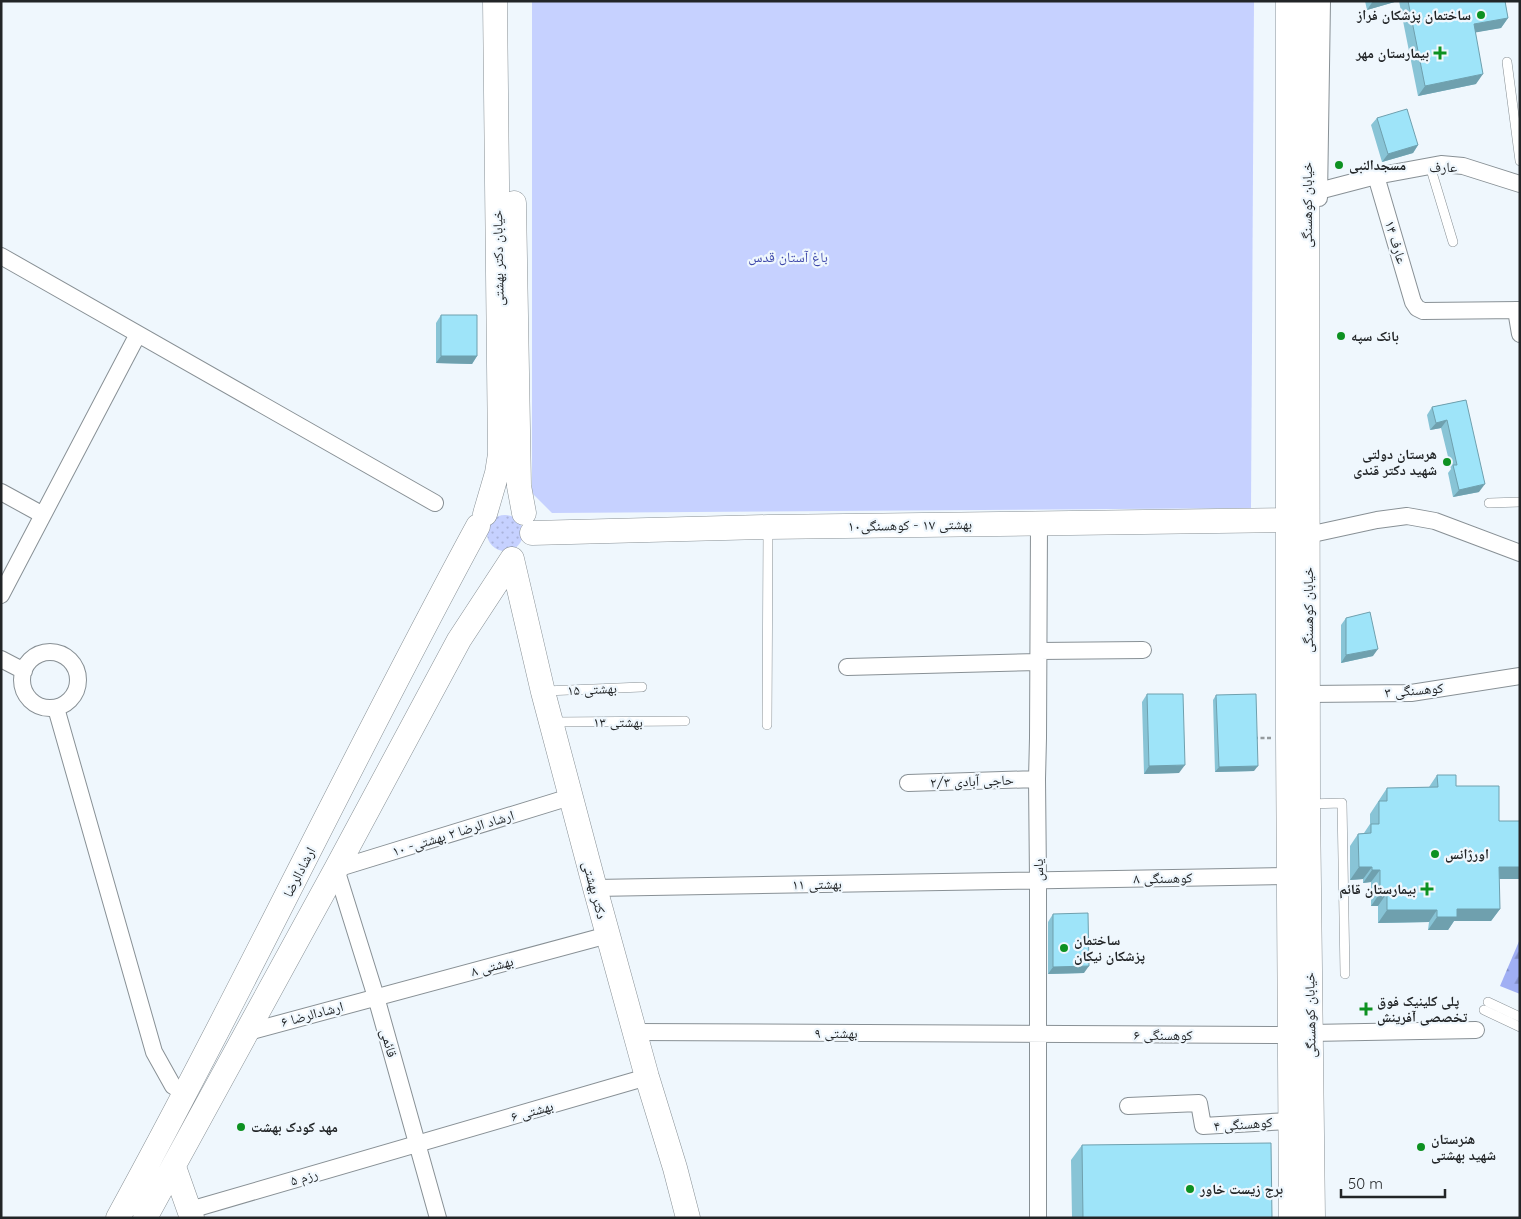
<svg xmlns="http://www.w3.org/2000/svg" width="1521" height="1219" viewBox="0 0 1521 1219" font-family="Quicksand,'Noto Naskh Arabic',sans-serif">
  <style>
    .grass { fill: url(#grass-dots) }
    .forest { fill: url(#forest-firs) }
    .garden { fill: #c6d1ff }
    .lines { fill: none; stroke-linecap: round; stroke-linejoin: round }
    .lane-casing { stroke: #889095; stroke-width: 10 }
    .street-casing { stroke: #889095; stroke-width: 18 }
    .secondary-casing { stroke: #889095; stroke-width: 25 }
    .path { stroke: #949a9e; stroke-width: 2.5; stroke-dasharray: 4 2.5; stroke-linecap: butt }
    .lane { stroke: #fff; stroke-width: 9 }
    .street { stroke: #fff; stroke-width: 16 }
    .secondary { stroke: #fff; stroke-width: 24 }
    .wall { fill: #88c4d6 }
    .shaded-wall { fill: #6fa0ae }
    .building { fill: #9ee4f9; stroke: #6fa0ae }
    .poi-dot { fill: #0d9121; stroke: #eff7fd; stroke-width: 2 }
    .labels { text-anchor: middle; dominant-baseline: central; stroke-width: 4.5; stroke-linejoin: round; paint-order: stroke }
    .poi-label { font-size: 14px; font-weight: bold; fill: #222527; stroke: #eff7fd; text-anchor: start }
    .street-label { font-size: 14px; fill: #222527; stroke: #eff7fd }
    .park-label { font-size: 14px; fill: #3f49ab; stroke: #eff7fd }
  </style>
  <defs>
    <pattern id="grass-dots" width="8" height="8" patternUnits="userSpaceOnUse" patternTransform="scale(1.25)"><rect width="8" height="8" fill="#c6d1ff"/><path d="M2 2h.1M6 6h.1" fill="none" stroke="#aab3db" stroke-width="1.8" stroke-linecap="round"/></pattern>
    <pattern id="forest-firs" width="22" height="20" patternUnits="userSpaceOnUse" patternTransform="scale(1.25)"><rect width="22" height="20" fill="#a0aff4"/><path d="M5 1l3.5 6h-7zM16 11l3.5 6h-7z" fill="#828ec6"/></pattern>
  </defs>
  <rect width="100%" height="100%" fill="#eff7fd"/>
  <path class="grass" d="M487 533a18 18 0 1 1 36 0a18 18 0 1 1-36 0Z"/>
  <path class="forest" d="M1520,939V994L1500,986Z"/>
  <path class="garden" d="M532,1H1254L1251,508L552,513L532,493Z"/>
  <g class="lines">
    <g class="lane-casing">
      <path id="lane" d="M1507,62L1520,161
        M1430,166L1453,242
        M1489,503L1520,502
        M545,691L642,687
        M553,722L685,721
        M767,725L768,527
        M1308,804L1342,803L1345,974
        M1488,1002L1520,1017
        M1484,1010L1520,1027"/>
    </g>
    <g class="street-casing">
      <path id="street" d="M1376,176L1413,302L1417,308L1423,311L1520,310
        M1311,193L1376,176L1441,164L1463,166L1520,184
        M1319,198L1322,1
        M1,256L435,503
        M1516,310L1520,334
        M1,492L43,515
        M1308,535L1377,520L1407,516L1435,521L1520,553
        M1,595L138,334
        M1039,651L1143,650
        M22 680a28 28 0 1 1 56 0a28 28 0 1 1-56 0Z
        M1,659L24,671
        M847,667L1038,662
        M1308,694L1411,693L1520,676
        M56,708L154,1052L173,1086L184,1093
        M908,783L1037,779
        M595,888L1288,876
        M248,1032L608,935
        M634,1032L1289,1035
        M1310,1033L1476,1030
        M1128,1106L1199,1103L1203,1126L1289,1121
        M190,1210L647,1077
        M438,1218L376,997L336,869L570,797
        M1038,1218V880L1037,779L1038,738L1039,523"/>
    </g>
    <g class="secondary-casing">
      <path id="secondary" d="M1288,1V738L1291,1218
        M1307,1L1308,804L1313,1218
        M514,203L519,486L524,513
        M485,514L497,473L500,454L495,1
        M532,533L768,527L1288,520
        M512,559L543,692L595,888L647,1077L675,1168L688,1218
        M174,1167L192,1218
        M118,1218C243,990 354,754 478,526
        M145,1218L336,869L459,640L512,559"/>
    </g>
    <path class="path" d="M1254,738H1271"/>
    <use href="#lane" class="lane"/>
    <use href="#street" class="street"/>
    <use href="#secondary" class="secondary"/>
  </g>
  <path class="wall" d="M1365,1H1398L1367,10Z
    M1399,1H1505L1508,18L1501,28L1476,32V84L1418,96Z
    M1377,118L1418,145L1413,153L1382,162L1371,125Z
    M441,315L477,356L472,364L436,363V323Z
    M1466,400L1479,492L1453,497L1448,473L1451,469L1441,428L1430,430L1427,415L1432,407Z
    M1346,618L1373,656L1341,663V625Z
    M1147,694L1179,773L1144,774L1142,702Z
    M1216,695L1254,771L1215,772L1213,700Z
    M1437,775L1456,786L1499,879L1500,909L1491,921H1454L1448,930H1428L1429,922L1378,923V906H1371V882L1363,883V879L1350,880V846L1358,834L1364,833L1370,824V814L1387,788L1429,787Z
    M1053,914L1084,973L1048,974V922Z
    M1082,1145L1272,1218H1072L1071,1160Z"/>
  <path class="shaded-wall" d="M1373,1H1398L1367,10Z
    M1508,18L1501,28L1467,34L1474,24Z
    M1483,74L1476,84L1418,96L1425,86Z
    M1418,145L1413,153L1382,162L1388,154Z
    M441,356H477L472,364L436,363Z
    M1447,420L1441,428L1430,430L1436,423Z
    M1485,484L1479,492L1453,497L1459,490Z
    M1378,649L1373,656L1341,663L1346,655Z
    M1185,765L1179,773L1144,774L1149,766Z
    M1258,766L1254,771L1215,772L1219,767Z
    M1359,867H1372L1363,879L1350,880Z
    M1499,867H1520V879H1491Z
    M1372,870H1380L1371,882L1363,883Z
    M1380,893H1387L1378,906H1371Z
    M1457,909H1500L1491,921H1454L1448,930H1428L1437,917Z
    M1387,910H1437L1429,922L1378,923Z
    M1089,966L1084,973L1048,974L1053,967Z"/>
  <path class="building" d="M1408,1H1505L1508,18L1474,24L1483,74L1425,86Z
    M1407,109L1418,145L1388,154L1377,118Z
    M441,315H477V356H441Z
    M1466,400L1485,484L1459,490L1453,465H1457L1447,420L1436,423L1432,407Z
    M1370,612L1378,649L1346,655V618Z
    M1147,694H1183L1185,765L1149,766Z
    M1256,694L1258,766L1219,767L1216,695Z
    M1437,775H1456V786H1499V821H1520V867H1499L1500,909H1457V917H1437V910H1387V893H1380V870H1372V867H1359L1358,834L1371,833V824H1379V801H1387V788L1438,787Z
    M1088,913L1089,966L1053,967V914Z
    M1271,1143L1272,1218H1083L1082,1145Z"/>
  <g class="poi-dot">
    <circle cx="1481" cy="15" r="5"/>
    <path d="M1437.5 45.5h5v5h5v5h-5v5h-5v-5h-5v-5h5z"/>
    <circle cx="1339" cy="165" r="5"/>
    <circle cx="1341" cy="336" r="5"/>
    <circle cx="1447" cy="462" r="5"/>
    <circle cx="1435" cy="854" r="5"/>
    <path d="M1424.5 881.5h5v5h5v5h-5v5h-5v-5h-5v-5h5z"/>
    <circle cx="1064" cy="948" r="5"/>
    <path d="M1363.5 1001.5h5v5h5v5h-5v5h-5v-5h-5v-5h5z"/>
    <circle cx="241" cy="1127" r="5"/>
    <circle cx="1421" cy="1147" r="5"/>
    <circle cx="1190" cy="1189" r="5"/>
  </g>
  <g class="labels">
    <g class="poi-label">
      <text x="1471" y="15" text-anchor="end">ساختمان پزشکان فراز</text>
      <text x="1429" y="53" text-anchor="end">بیمارستان مهر</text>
      <text x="1349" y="165">مسجدالنبی</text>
      <text x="1351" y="336">بانک سپه</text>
      <text x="1437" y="454" text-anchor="end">هرستان دولتی<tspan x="1437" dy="16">شهید دکتر قندی</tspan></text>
      <text x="1445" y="854">اورژانس</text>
      <text x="1416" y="889" text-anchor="end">بیمارستان قائم</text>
      <text x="1074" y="940">ساختمان<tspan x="1074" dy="16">پزشکان نیکان</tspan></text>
      <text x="1377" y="1001">پلی کلینیک فوق<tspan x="1377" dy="16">تخصصی آفرینش</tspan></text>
      <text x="251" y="1127">مهد کودک بهشت</text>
      <text x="1431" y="1139">هنرستان<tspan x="1431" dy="16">شهید بهشتی</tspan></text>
      <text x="1200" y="1189">برج زیست خاور</text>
    </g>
    <g class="street-label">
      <text transform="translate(1443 167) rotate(-1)">عارف</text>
      <text transform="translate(1307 205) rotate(-90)">خیابان کوهسنگی</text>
      <text transform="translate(1396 242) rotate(73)">عارف ۱۴</text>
      <text transform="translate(498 258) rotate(-91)">خیابان دکتر بهشتی</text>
      <text transform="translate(910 525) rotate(-1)">بهشتی ۱۷ - کوهسنگی۱۰</text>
      <text transform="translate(1308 610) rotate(-90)">خیابان کوهسنگی</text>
      <text transform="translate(592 689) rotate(-3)">بهشتی ۱۵</text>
      <text transform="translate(1414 690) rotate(-5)">کوهسنگی ۳</text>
      <text x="618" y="722">بهشتی ۱۳</text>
      <text transform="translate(972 781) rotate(-2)">حاجی آبادی ۲/۳</text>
      <text transform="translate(453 833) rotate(-17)">ارشاد الرضا ۲ بهشتی- ۱۰</text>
      <text transform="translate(1038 870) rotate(-91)">یاس</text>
      <text transform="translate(299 872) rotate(-63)">ارشادالرضا</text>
      <text transform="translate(1163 878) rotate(-1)">کوهسنگی ۸</text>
      <text transform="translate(817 884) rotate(-1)">بهشتی ۱۱</text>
      <text transform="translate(595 890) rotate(75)">دکتر بهشتی</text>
      <text transform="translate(492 966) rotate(-15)">بهشتی ۸</text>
      <text transform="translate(312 1014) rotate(-15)">ارشادالرضا ۶</text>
      <text transform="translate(1310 1015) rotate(-91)">خیابان کوهسنگی</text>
      <text x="836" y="1033">بهشتی ۹</text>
      <text x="1163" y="1035">کوهسنگی ۶</text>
      <text transform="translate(389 1043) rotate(74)">قائمی</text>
      <text transform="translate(532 1111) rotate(-16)">بهشتی ۶</text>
      <text transform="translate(1243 1124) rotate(-4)">کوهسنگی ۴</text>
      <text transform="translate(304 1177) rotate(-16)">رزم ۵</text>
    </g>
    <g class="park-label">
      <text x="788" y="257">باغ آستان قدس</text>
    </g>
  </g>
  <rect width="1521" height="1219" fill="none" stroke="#222527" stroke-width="5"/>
  <path d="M1341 1189v8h104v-8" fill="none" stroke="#222527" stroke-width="2.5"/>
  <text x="1348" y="1189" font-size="15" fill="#222527" stroke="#eff7fd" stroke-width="4" paint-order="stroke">50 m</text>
</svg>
